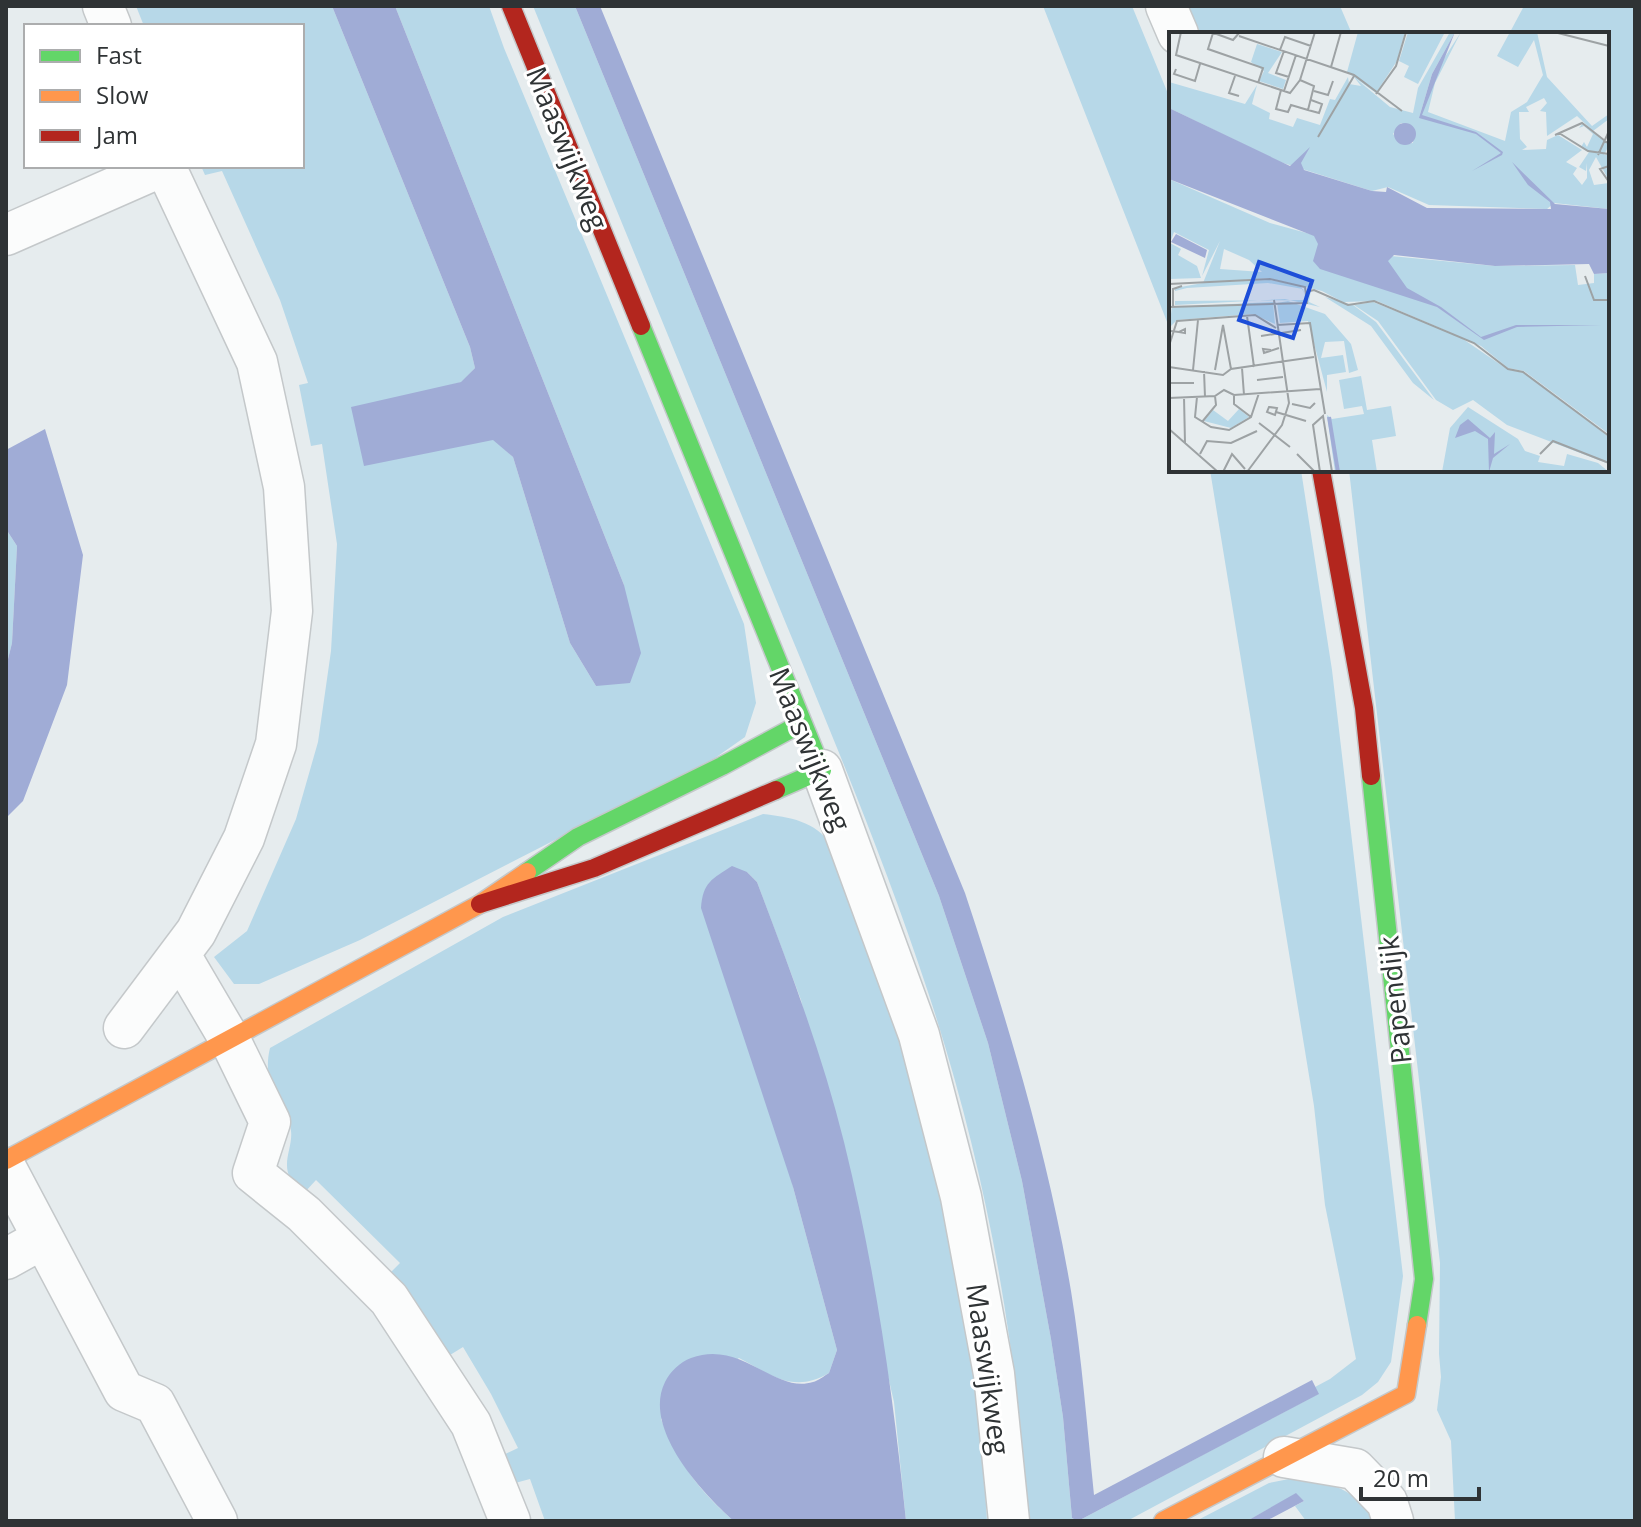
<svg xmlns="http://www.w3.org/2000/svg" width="1641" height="1527" viewBox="0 0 1641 1527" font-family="'Open Sans',sans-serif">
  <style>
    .green { fill: #b7d8e8 }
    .water { fill: #a0acd6 }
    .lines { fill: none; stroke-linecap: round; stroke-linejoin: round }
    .street-casing { stroke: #c4c8ca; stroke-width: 43 }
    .fast-casing { stroke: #c4c8ca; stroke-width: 21 }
    .slow-casing { stroke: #c4c8ca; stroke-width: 21 }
    .jam-casing { stroke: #c4c8ca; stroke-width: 21 }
    .street { stroke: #fbfcfc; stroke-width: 40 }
    .fast { stroke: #63d668; stroke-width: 18 }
    .slow { stroke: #ff974d; stroke-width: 18 }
    .jam { stroke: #b3261e; stroke-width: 18 }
    .labels { text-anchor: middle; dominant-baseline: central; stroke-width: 6; stroke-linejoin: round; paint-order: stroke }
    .street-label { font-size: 28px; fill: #2f3335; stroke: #fff }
    .inset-river { fill: none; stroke: #a0acd6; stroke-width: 4 }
    .inset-road { fill: none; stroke: #9da2a4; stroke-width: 2 }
    .view { fill: #1d4ed8; fill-opacity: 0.15; stroke: #1d4ed8; stroke-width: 4 }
    .inset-edge { fill: none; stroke: #2f3335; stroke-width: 4 }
  </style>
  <rect width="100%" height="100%" fill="#e6ecee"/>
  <path class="green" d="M136,6H332L470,347L475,368L462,382L432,390L364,465L493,439L513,457L570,643L596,686L624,585L395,6H489L504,48L744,624L756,703L745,737L715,758L360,940L259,984H234L214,957L247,931L296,819L318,742L331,651L337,544L322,444L311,446L299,385L308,383L280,300L222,171L205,175L201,166H302V26H144Z
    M533,6H575L939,896L988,1043L1022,1181L1051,1339L1063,1417L1072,1518L1078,1521H1026C1019,1343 984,1162 928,992C882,852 824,716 768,580C690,388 611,197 533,6Z
    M1043,6H1132L1171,101V332Z
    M1175,6H1340L1352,34H1187Z
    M1524,6H1635V1521H1455L1451,1441L1437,1410L1441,1377L1439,1354L1440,1263L1349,470H1607V34H1509Z
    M1210,470H1301L1332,670L1403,1276L1391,1362L1378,1382L1362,1395L1127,1521H1078L1318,1394L1315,1387L1330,1379L1356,1359L1325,1205L1314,1106Z
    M6,529L17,546L12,643L6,667Z
    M763,814C789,817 816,821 831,845C838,857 841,873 846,885C858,919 871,953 883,988C938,1161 978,1339 987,1521H906L894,1402L801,1000L757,882L747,872L793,1187L837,1350L829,1373C794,1394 771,1375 739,1358L661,1419C678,1462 699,1491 734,1521H545L530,1479L515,1483L503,1455L518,1448L491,1394L463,1347L450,1355L389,1274L400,1263L316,1180L305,1192C301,1188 293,1184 291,1180C281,1163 293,1147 291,1131C288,1095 260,1090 270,1048L503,917Z
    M1294,1478C1339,1486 1347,1485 1378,1521H1306L1295,1506L1304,1501L1296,1494L1247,1521H1196L1269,1483Z"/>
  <path class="water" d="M332,6H395L624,585L641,653L630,683L596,686L570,643L513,457L493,440L364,466L351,407L461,382L475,368L470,347Z
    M575,6H600L965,893C1008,1023 1048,1155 1071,1291C1082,1358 1087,1427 1094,1495L1312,1380L1319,1394L1078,1521L1072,1518L1063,1417L1051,1339L1022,1181L988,1043L939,896Z
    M45,429L83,555L67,685L23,801L6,818V667L12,643L17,546L6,529V450Z
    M732,866L747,872L757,882C789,967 822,1053 844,1142C875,1267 893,1393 906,1521H734C702,1493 642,1428 665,1382C670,1372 680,1362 691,1358C742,1339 774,1394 813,1382C818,1381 824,1376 829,1373L837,1350L793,1187L701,908C703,882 712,879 732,866Z
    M1296,1493L1304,1501L1266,1521H1247Z"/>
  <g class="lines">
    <g class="street-casing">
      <path id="street" d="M103,6L111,26
        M1166,6L1178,34
        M6,235L163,166
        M822,770L919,1035L961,1197L994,1374L1009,1521
        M180,955L230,1040L270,1122L253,1173L304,1214L389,1299L471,1424L510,1521
        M124,1028L196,932L244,838L276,744L292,611L284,487L257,362L165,166
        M6,1168L124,1391L155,1404L217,1521
        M6,1259L42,1239
        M1284,1457L1355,1469L1387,1502L1393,1521"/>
    </g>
    <g class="fast-casing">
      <path id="fast" d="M641,326L822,770L776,790
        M1371,776L1424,1279L1417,1325
        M527,872L578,837L722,766L802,723"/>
    </g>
    <g class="slow-casing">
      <path id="slow" d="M6,1160L480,904L527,872
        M1163,1521L1406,1394L1417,1325"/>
    </g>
    <g class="jam-casing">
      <path id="jam" d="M511,6L641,326
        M1321,470L1364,708L1371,776
        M480,904L594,868L776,790"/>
    </g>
    <use href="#street" class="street"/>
    <use href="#fast" class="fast"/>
    <use href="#slow" class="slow"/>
    <use href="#jam" class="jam"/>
  </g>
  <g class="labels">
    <g class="street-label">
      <text transform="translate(568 148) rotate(68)">Maaswijkweg</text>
      <text transform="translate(811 749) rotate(68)">Maaswijkweg</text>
      <text transform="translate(1394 1000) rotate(-96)">Papendijk</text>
      <text transform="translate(989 1369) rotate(82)">Maaswijkweg</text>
    </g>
  </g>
  <g transform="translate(1169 32)">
    <rect width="440" height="440" fill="#e6ecee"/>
    <path d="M189,0H236L228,29L207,61L178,40ZM239,0H276L249,52L235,45L240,34L230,29ZM281,0H286L263,42L250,86L265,42L292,0L266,51L259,80L336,109L342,80L358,70L374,43L365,8L349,35L328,24L341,0H368L378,45L423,94L440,82V87L424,99L408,84L378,104L377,80L371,79L378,71L375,66L357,75L360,80H350L351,107L358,115L353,118L377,117L378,108L389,103L413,118L397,130L408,136L404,142L413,153L418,146V131L417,139L410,135L420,120L412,115L415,110L418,115L424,102L415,94L410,96L413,92L440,113L435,123L440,122L438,145L427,125L420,138L425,153L440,151V177L385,171L378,177L260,173L219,155L203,159L111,130L0,76V50L76,72L88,53L83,72L101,81L100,87L124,95L128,86L151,93L161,67L166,68L179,45L180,52L192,54L185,45L221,75L244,81L249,56ZM232,91L245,97L244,111L235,112L224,102ZM88,12L113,20L99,41L117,48L114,57L90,49L95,39L82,30ZM0,147L101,191L222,224L326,234L406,233L409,253L425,251V242L440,241V402L355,339L339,336L312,314L291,305L338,337L355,341L440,405V432L338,393L304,368L284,378L267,368L209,289L185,273L204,270L285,302L208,269L174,270L153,259L100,246L47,250L101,248L132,254L137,267L138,260L142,258L140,270L151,275L116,267L6,273V256L34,251L51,209L33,244L40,218L5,200L1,211L12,217L9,223L28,234L32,246L0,247ZM55,217L80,228L93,240L51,237ZM99,251L134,257L136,268L6,269V259L18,256ZM156,265L184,273L207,290L265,368L244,351L202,294ZM119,269L156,282L182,312L189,338L180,341L175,309L156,310L152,326L174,323L177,340L158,343V360L139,289L111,291L108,271ZM104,270L106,292L84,282L8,288L0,296L3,275ZM192,344L198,378L222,374L227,404L203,408L208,440H166L158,383L163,387L195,382L193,374L175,377L170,348ZM299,375L349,407L356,419L371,424L369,430L395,434L398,422L429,431L440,440H273L281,396ZM70,377L80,385L62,396L35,389L44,378L59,389Z" fill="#b7d8e8" fill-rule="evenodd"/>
    <path d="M286,0L253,83L307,100L334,120L333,123L303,139L332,121L307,102L250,86L263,42ZM0,76L121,134L141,115L132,131L135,138L203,159L217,160L218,155L258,176L382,177L381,170L359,153L343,130L386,172L440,177V241L425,242L420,232L326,234L225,223L219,229L238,256L272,275L312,305L347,293H433L348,295L315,308L268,275L151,237L144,229L149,212L145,204L0,147ZM225 102a11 11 0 1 1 22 0a11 11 0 1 1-22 0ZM7,202L38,218L36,226L2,210ZM299,387L321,406L326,400L325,422L341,412L324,426L320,440L319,407L306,399L286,406L291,393Z" fill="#a0acd6"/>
    <path class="inset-river" d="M160,385L169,440"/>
    <path class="inset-road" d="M12,0L7,23L121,61L131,48L146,0M42,0L64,8L71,0M385,0L440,14M44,1L39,17L94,36L89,51M70,4L185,43L233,79M111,18L116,5L142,14M115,19L107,41L120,45M162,35L172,0M7,37L5,42L26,49L31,32M66,44L60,61L70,64M131,48L145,54L139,78L150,81L153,72L142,68M112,58L107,77L119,80L122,73L139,78M115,59L127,23M145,59L159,63L164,49M207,62L227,34L237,0M390,101L419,119L440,122M386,103L413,91L440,112M149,105L185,44M429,123L440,99M440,134L431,137L440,150M416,244L425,268H440M0,252L101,247L136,255L138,271L0,275M137,260L145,258L179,273L205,269L305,311L339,337L354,340L440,404M4,274V257L13,254M78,284L85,335M108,293L141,291L156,382M2,299L10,300L16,301V297L10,300M92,304L132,298M0,314L8,289L86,283L107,296M102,318L94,317L95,321L110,316M0,335L54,343L62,337L145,325M73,336L75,363M24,338L29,288M46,338L54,293L62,337M35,339L36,365M88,348L114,345M0,351H25M65,363V372L82,385M15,365L16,411M28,365L26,385L42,395L60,398L82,385L90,361M0,366L46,364L55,358L65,363L151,357M123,372L141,376L146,371M100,375L108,376L106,383L98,380ZM107,380L137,389M33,390L47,373L46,364M90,391L121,415M0,397L49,440M31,422L38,409L62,411L88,399M128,422L146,440M371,422L384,409L440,431M54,440L63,422L76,437M78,440L113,393L120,371L105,268M151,440L144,393L154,384L163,440"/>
    <path class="view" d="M90,230L143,249L124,306L70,288Z"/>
    <rect width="440" height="440" class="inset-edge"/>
  </g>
  <rect width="1641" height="1527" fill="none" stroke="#2f3335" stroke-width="16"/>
  <rect x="24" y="24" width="280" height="144" fill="#ffffff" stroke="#acadae" stroke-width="2"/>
  <rect x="40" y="50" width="40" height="12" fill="#63d668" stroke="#acadae" stroke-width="2"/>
  <text x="96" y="64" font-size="24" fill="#2f3335">Fast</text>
  <rect x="40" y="90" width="40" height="12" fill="#ff974d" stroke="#acadae" stroke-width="2"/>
  <text x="96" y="104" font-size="24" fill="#2f3335">Slow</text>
  <rect x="40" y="130" width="40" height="12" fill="#b3261e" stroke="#acadae" stroke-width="2"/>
  <text x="96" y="144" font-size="24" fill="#2f3335">Jam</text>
  <path d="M1361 1487v12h118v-12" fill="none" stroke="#2f3335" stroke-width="4"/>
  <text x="1373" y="1487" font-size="24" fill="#2f3335" stroke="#ffffff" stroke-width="6" paint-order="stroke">20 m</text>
</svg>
